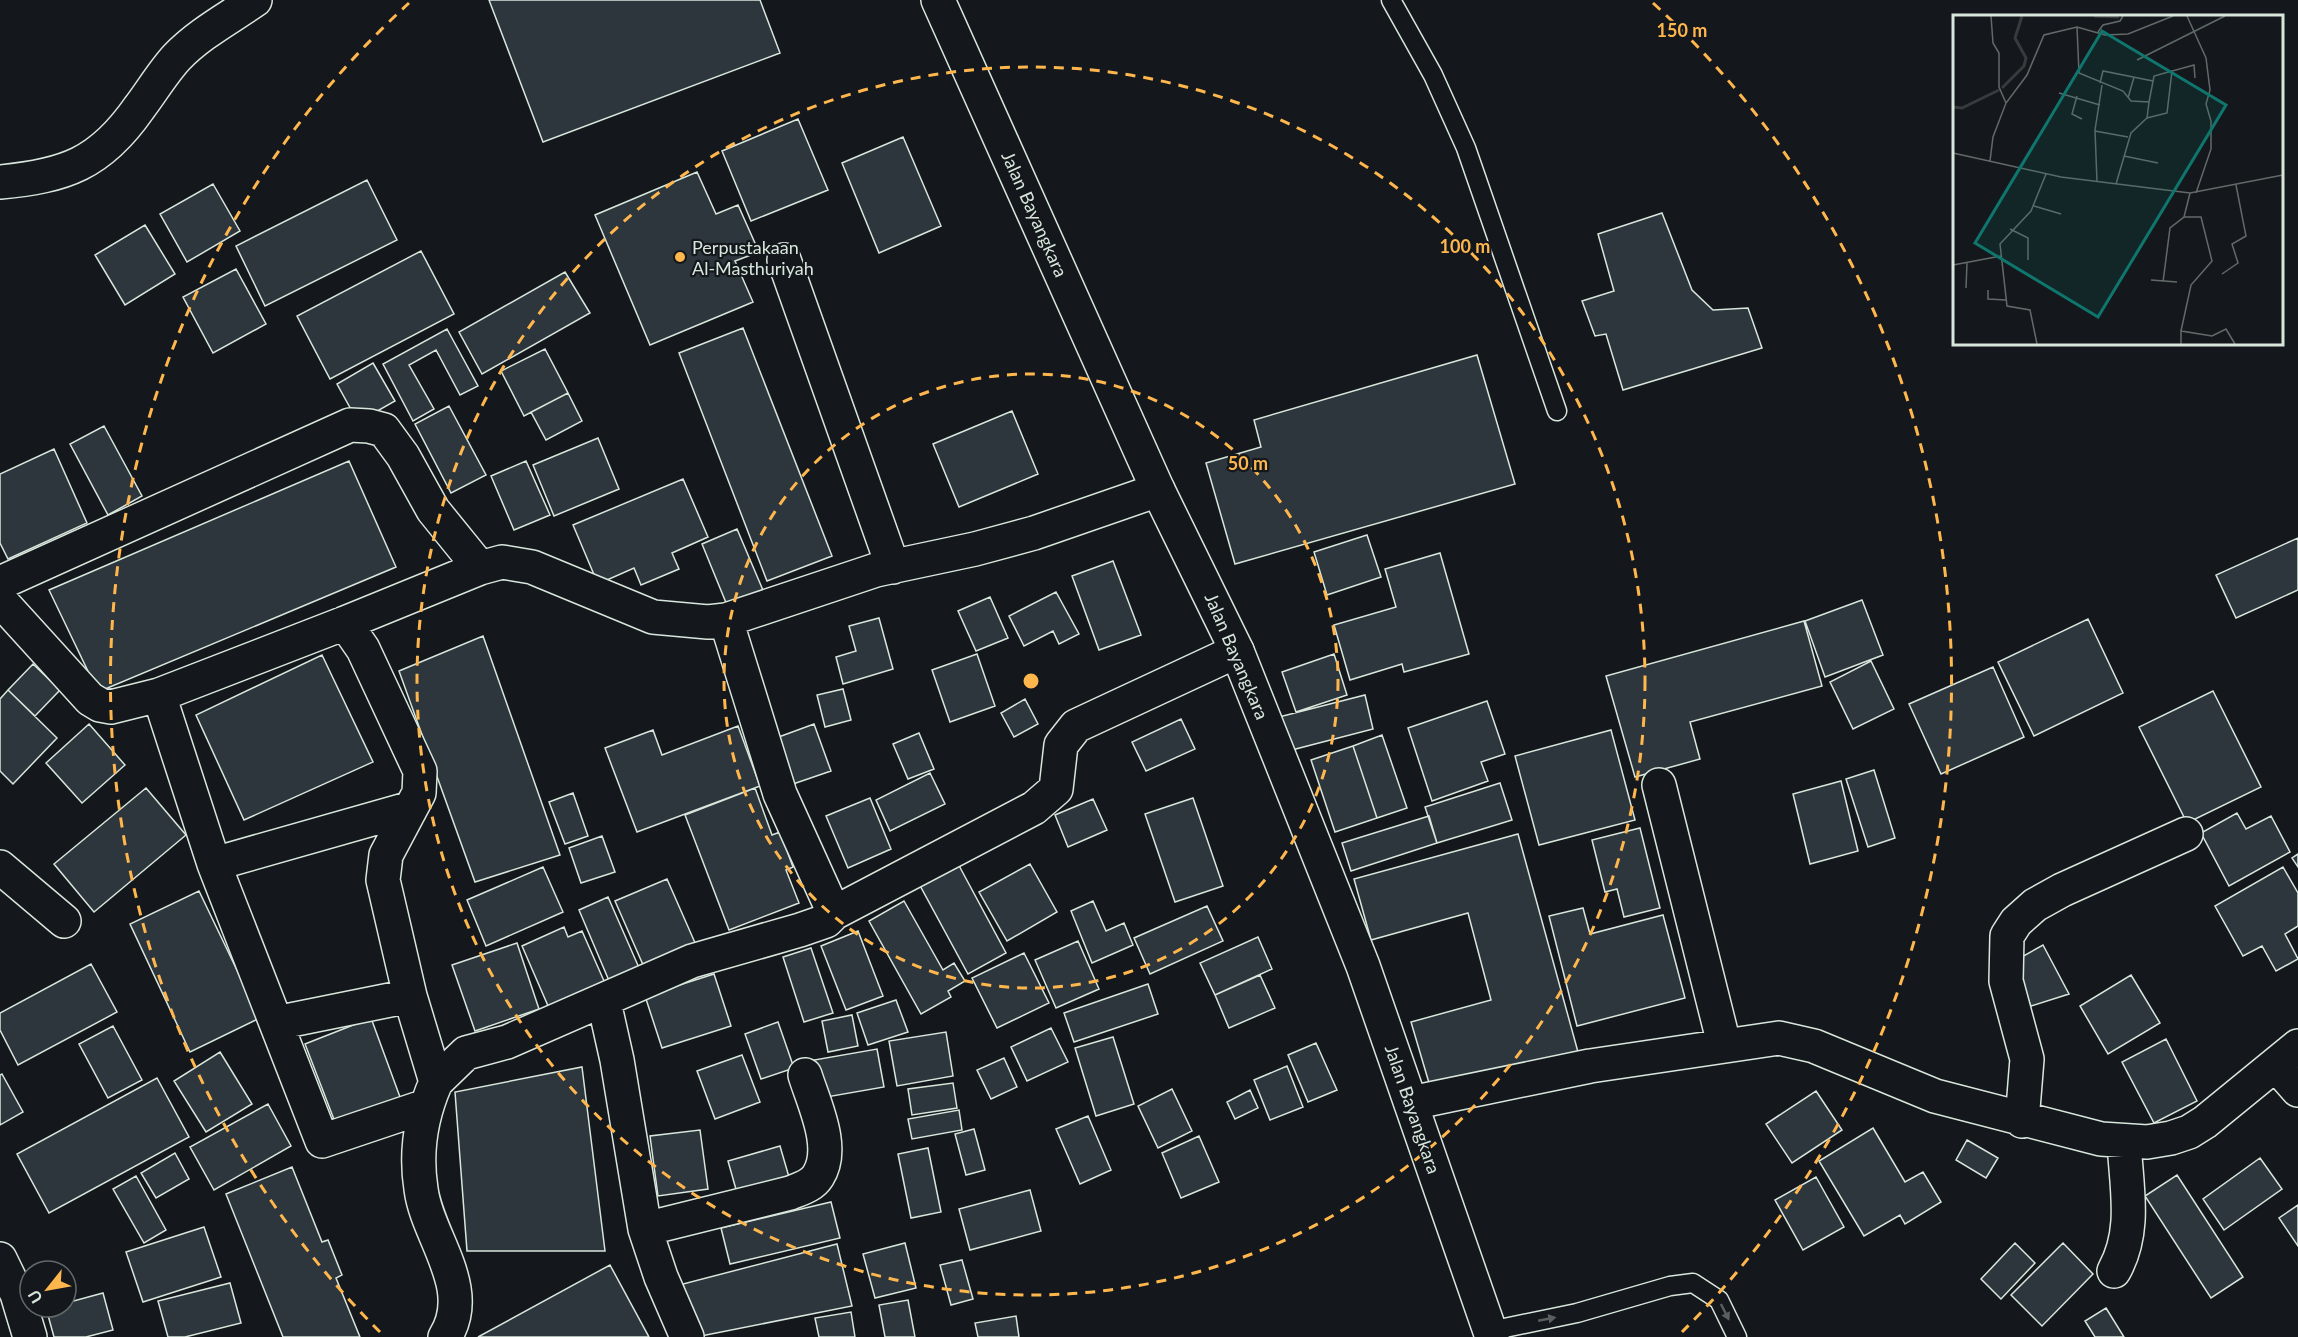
<svg xmlns="http://www.w3.org/2000/svg" width="2298" height="1337" viewBox="0 0 2298 1337" font-family="Lato,sans-serif">
  <style>
    .building { fill: #2c363c; stroke: #d8e6dc; stroke-width: 1.5 }
    .lines { fill: none; stroke-linecap: round; stroke-linejoin: round }
    .lane-casing { stroke: #d8e6dc; stroke-width: 21 }
    .street-casing { stroke: #d8e6dc; stroke-width: 36 }
    .highway-casing { stroke: #d8e6dc; stroke-width: 36 }
    .lane { stroke: #14181c; stroke-width: 18 }
    .street { stroke: #14181c; stroke-width: 33 }
    .highway { stroke: #14181c; stroke-width: 33 }
    .oneway { fill: #59605f }
    .ring { fill: none; stroke: #ffb74d; stroke-width: 3; stroke-dasharray: 10 8 }
    .poi-dot { fill: #ffb74d; stroke: #14181c; stroke-width: 2 }
    .labels { text-anchor: middle; dominant-baseline: central; stroke-width: 4.5; stroke-linejoin: round; paint-order: stroke }
    .street-label { font-size: 18px; fill: #d8e6dc; stroke: #14181c }
    .poi-label { font-size: 18px; fill: #d8e6dc; stroke: #14181c; text-anchor: start }
    .inset-river { fill: none; stroke: #363b3e; stroke-width: 3 }
    .inset-road { fill: none; stroke: #626a69; stroke-width: 1.5 }
    .view { fill: #0f766e; fill-opacity: 0.15; stroke: #0f766e; stroke-width: 3 }
    .inset-edge { fill: none; stroke: #d8e6dc; stroke-width: 3 }
    .centre { fill: #ffb74d; stroke: #14181c; stroke-width: 3 }
    .ring-label { font-size: 18px; text-anchor: middle; font-weight: bold; fill: #ffb74d; stroke: #14181c; stroke-width: 4.5; stroke-linejoin: round; paint-order: stroke }
  </style>
  <rect width="100%" height="100%" fill="#14181c"/>
  <path class="building" d="M489,0H760L780,53L543,142Z
    M798,119L828,190L751,221L722,151Z
    M903,137L941,226L879,253L842,163Z
    M697,172L716,214L738,205L759,252L735,261L753,302L650,345L595,215Z
    M367,180L397,240L265,306L236,246Z
    M213,184L240,231L187,262L160,214Z
    M1662,213L1692,290L1713,310L1748,308L1762,348L1623,390L1606,334L1595,336L1582,301L1614,291L1598,234Z
    M145,225L175,274L125,305L95,255Z
    M421,251L454,314L330,379L297,316Z
    M236,269L266,324L213,353L183,297Z
    M565,272L590,313L482,374L459,332Z
    M743,328L832,556L767,581L679,353Z
    M447,329L478,386L460,395L436,350L409,365L434,409L413,421L383,364Z
    M545,349L568,393L524,416L501,371Z
    M1477,355L1515,484L1235,564L1206,463L1261,447L1254,420Z
    M373,363L395,401L358,422L337,384Z
    M568,393L582,421L546,440L531,412Z
    M449,406L486,475L451,493L415,424Z
    M1012,411L1038,474L959,507L933,444Z
    M104,426L142,496L108,515L70,444Z
    M598,438L619,489L554,516L533,465Z
    M54,449L87,523L8,559L0,543V474Z
    M349,461L396,567L98,692L49,590Z
    M526,461L550,515L514,530L491,476Z
    M683,479L708,537L672,553L679,569L641,585L634,568L598,584L573,525Z
    M737,529L765,595L729,610L702,544Z
    M1367,535L1381,577L1327,595L1314,552Z
    M2298,538V590L2236,618L2216,575Z
    M1440,553L1469,654L1404,672L1402,664L1350,680L1334,625L1396,607L1385,569Z
    M1113,561L1141,635L1099,650L1072,576Z
    M1056,592L1079,634L1059,644L1053,631L1024,646L1009,616Z
    M990,597L1008,638L976,651L958,611Z
    M1862,600L1883,655L1825,677L1805,621Z
    M879,618L893,669L843,684L836,657L856,651L849,626Z
    M2088,619L2123,693L2034,736L1998,662Z
    M1804,621L1822,686L1690,722L1700,759L1635,777L1606,676Z
    M483,636L560,855L475,882L399,671Z
    M977,654L995,706L950,722L932,670Z
    M1334,654L1347,695L1296,712L1282,672Z
    M322,655L373,762L244,820L196,715Z
    M1871,661L1894,709L1853,729L1830,682Z
    M33,664L60,690L35,716L8,690Z
    M1993,667L2024,737L1941,774L1909,704Z
    M843,689L851,720L825,727L817,695Z
    M8,690L57,738L13,784L0,771V699Z
    M2213,691L2261,787L2187,823L2139,727Z
    M1365,695L1373,729L1284,752L1275,718Z
    M1025,699L1038,724L1014,737L1001,713Z
    M1487,701L1505,754L1481,762L1488,781L1432,801L1408,728Z
    M1181,719L1195,749L1146,771L1132,742Z
    M89,724L125,765L82,803L46,763Z
    M814,724L831,771L793,784L776,738Z
    M738,726L760,786L637,832L605,748L653,730L662,755Z
    M1611,730L1635,820L1539,845L1515,756Z
    M919,733L934,769L908,779L893,744Z
    M1382,735L1407,808L1377,818L1353,746Z
    M1353,746L1377,818L1335,832L1311,760Z
    M1874,770L1895,838L1868,847L1846,779Z
    M930,773L945,804L890,831L876,800Z
    M1841,781L1858,851L1810,864L1793,794Z
    M1500,783L1512,820L1437,843L1425,807Z
    M146,788L186,835L94,912L54,864Z
    M755,788L772,835L780,832L793,867L786,870L799,903L729,930L685,815Z
    M573,793L588,836L565,844L549,802Z
    M870,798L891,849L848,868L826,816Z
    M1193,798L1223,886L1175,902L1145,814Z
    M1093,799L1107,830L1068,847L1055,815Z
    M2237,813L2246,829L2271,816L2290,852L2229,886L2201,833Z
    M1429,816L1437,843L1351,871L1342,843Z
    M1640,828L1660,908L1624,917L1617,889L1605,892L1592,840Z
    M1518,834L1578,1052L1432,1093L1411,1022L1491,1000L1468,913L1371,940L1354,879Z
    M602,836L615,872L581,883L569,848Z
    M2298,854V867L2292,858Z
    M956,860L1006,953L968,974L917,880Z
    M1030,864L1057,912L1007,941L979,892Z
    M543,867L563,912L486,946L467,900Z
    M2283,867L2298,893V926L2285,934L2298,959L2276,971L2262,946L2243,956L2215,906Z
    M667,879L696,945L644,967L615,901Z
    M199,891L260,1018L190,1052L130,924Z
    M608,897L640,970L610,983L579,910Z
    M904,901L943,970L954,963L965,981L948,991L951,997L921,1014L869,921Z
    M1093,901L1106,931L1124,923L1133,945L1092,963L1071,911Z
    M1207,906L1223,941L1150,974L1134,938Z
    M1583,908L1590,934L1663,915L1685,998L1577,1026L1549,916Z
    M564,927L568,937L582,931L608,990L552,1015L522,946Z
    M858,931L883,996L846,1010L821,946Z
    M1258,937L1272,969L1215,995L1200,963Z
    M1078,941L1099,989L1056,1008L1035,960Z
    M517,943L539,1009L475,1031L452,965Z
    M2043,945L2069,994L2031,1006L2011,963Z
    M811,948L833,1013L804,1022L783,957Z
    M1024,953L1049,1003L997,1028L972,978Z
    M91,964L117,1012L18,1065L0,1030V1013Z
    M714,974L731,1026L662,1048L645,996Z
    M1260,975L1275,1008L1229,1028L1215,995Z
    M2131,975L2160,1023L2108,1054L2080,1006Z
    M1148,984L1158,1014L1074,1042L1064,1013Z
    M896,1000L908,1032L868,1045L857,1013Z
    M852,1015L858,1046L828,1052L822,1021Z
    M371,1018L400,1097L335,1122L305,1044Z
    M778,1022L794,1068L761,1079L745,1034Z
    M113,1026L142,1080L108,1098L79,1044Z
    M1051,1028L1068,1062L1027,1081L1011,1047Z
    M946,1032L953,1076L897,1086L889,1041Z
    M1113,1037L1134,1104L1096,1116L1075,1048Z
    M2166,1039L2197,1101L2154,1123L2122,1062Z
    M1316,1043L1337,1090L1308,1102L1288,1055Z
    M877,1049L884,1087L821,1098L814,1060Z
    M220,1052L252,1104L206,1132L174,1081Z
    M742,1055L760,1102L715,1119L697,1071Z
    M1004,1058L1017,1087L991,1099L977,1070Z
    M1287,1066L1303,1107L1270,1120L1254,1080Z
    M582,1067L605,1251H467L455,1092Z
    M2,1074L23,1112L0,1125V1075Z
    M157,1078L189,1137L49,1213L17,1154Z
    M953,1083L957,1108L912,1115L908,1089Z
    M1172,1089L1192,1131L1158,1148L1138,1106Z
    M1250,1090L1258,1108L1235,1119L1227,1102Z
    M1816,1091L1842,1130L1792,1163L1766,1124Z
    M268,1104L291,1146L214,1190L190,1147Z
    M959,1110L962,1130L912,1139L908,1119Z
    M1088,1116L1111,1170L1080,1184L1056,1129Z
    M1873,1128L1905,1182L1923,1172L1941,1202L1905,1224L1900,1215L1864,1236L1819,1161Z
    M974,1129L985,1170L966,1175L955,1134Z
    M700,1130L708,1189L658,1196L650,1136Z
    M1199,1136L1219,1182L1181,1198L1162,1153Z
    M1967,1140L1998,1158L1986,1178L1956,1160Z
    M780,1146L791,1184L739,1200L728,1161Z
    M928,1148L941,1212L911,1218L898,1154Z
    M175,1153L189,1179L156,1198L141,1173Z
    M2260,1158L2282,1189L2224,1230L2203,1199Z
    M292,1167L322,1242L328,1240L342,1275L336,1278L360,1337H283L226,1194Z
    M2177,1175L2243,1277L2211,1298L2145,1196Z
    M136,1176L166,1230L144,1243L113,1189Z
    M1816,1177L1844,1227L1803,1250L1775,1200Z
    M1030,1190L1041,1231L970,1250L959,1209Z
    M831,1202L840,1238L730,1264L721,1228Z
    M2298,1205V1246L2279,1218Z
    M204,1227L221,1277L143,1302L126,1252Z
    M905,1243L916,1288L875,1298L863,1254Z
    M2015,1243L2035,1263L2001,1299L1981,1279Z
    M2063,1243L2093,1274L2042,1326L2011,1295Z
    M837,1244L852,1306L696,1337L683,1284Z
    M962,1260L973,1299L951,1305L940,1265Z
    M610,1265L649,1337H478Z
    M230,1283L241,1323L185,1337H168L158,1301Z
    M103,1293L113,1330L86,1337H54L46,1308L66,1307V1303Z
    M908,1300L915,1337H885L879,1305Z
    M2106,1308L2124,1337H2095L2085,1321Z
    M851,1312L855,1337H819L815,1318Z
    M1016,1316L1019,1337H978L975,1323Z"/>
  <g class="lines">
    <g class="lane-casing">
      <path id="lane" d="M1391,0L1433,75L1466,148L1557,411
        M1490,1331L1577,1313L1670,1286L1693,1283L1719,1300L1737,1337"/>
    </g>
    <g class="street-casing">
      <path id="street" d="M0,182C65,176 100,164 139,108C152,91 163,72 177,57C199,34 229,18 255,0
        M784,260L893,567
        M0,583L350,425L369,426L384,430L403,456L433,510L480,568L502,562L532,567L653,617L708,622L726,620L876,570L975,549L1034,533L1158,490
        M0,600L90,699L100,705L111,707L159,695L345,623
        M726,620L780,794L834,913
        M159,695L214,864L322,1141L426,1106
        M1659,785L1724,1044
        M214,864L411,808
        M0,867L64,921
        M604,1002L617,1060L645,1229L661,1277L687,1337
        M276,1023L410,996
        M2276,1065L2298,1090
        M436,1082L466,1053L507,1042L692,961L800,930L826,921L834,913L1034,808L1056,789L1061,745L1076,726L1237,651
        M1411,1103L1590,1066L1779,1038L1814,1046L1935,1096L2101,1139L2147,1142L2171,1138L2189,1132L2205,1122L2298,1046
        M2022,1121L2027,1059L2006,981L2007,936L2016,922L2035,905L2062,890L2186,834
        M645,1229L790,1193C800,1189 812,1186 818,1176C836,1148 814,1104 805,1075
        M0,1259L17,1294L30,1337
        M2114,1271C2137,1230 2126,1186 2124,1141
        M445,1337C476,1288 427,1237 421,1189C415,1151 421,1116 436,1082L410,996L383,880L386,855L419,793L420,771L363,649L345,623L480,568"/>
    </g>
    <g class="highway-casing">
      <path id="highway" d="M938,0L1158,490L1237,651L1363,966L1492,1337"/>
    </g>
    <use href="#lane" class="lane"/>
    <use href="#street" class="street"/>
    <use href="#highway" class="highway"/>
  </g>
  <defs><path id="oneway-solid" d="M-6-.8H1V-3.2L6.5 0L1 3.2V.8H-6Z" transform="scale(1.5)"/></defs>
  <g class="oneway">
    <use href="#oneway-solid" transform="translate(1725 1312) rotate(63)"/>
    <use href="#oneway-solid" transform="translate(1547 1319) rotate(-11)"/>
  </g>
  <g class="ring">
    <circle cx="1031" cy="681" r="307"/>
    <circle cx="1031" cy="681" r="614"/>
    <path d="M380 1332A920 920 0 0 1 409 3M1653 3A920 920 0 0 1 1682 1332"/>
  </g>
  <circle class="poi-dot" cx="680" cy="257" r="6"/>
  <g class="labels">
    <g class="street-label">
      <text transform="translate(1035 214) rotate(66)">Jalan Bayangkara</text>
      <text transform="translate(1237 656) rotate(67)">Jalan Bayangkara</text>
      <text transform="translate(1413 1109) rotate(71)">Jalan Bayangkara</text>
    </g>
    <g class="poi-label">
      <text x="692" y="247">Perpustakaan<tspan x="692" dy="21">Al-Masthuriyah</tspan></text>
    </g>
  </g>
  <g transform="translate(1953 15)">
    <rect width="330" height="330" fill="#14181c"/>
    <path class="inset-river" d="M141,1L166,2M49,73L71,51L73,43L62,23L69,1M0,92L9,93L46,75"/>
    <path class="inset-road" d="M38,1L40,28L46,38V72L53,88M234,1L253,43L257,75L253,89L258,106V134L243,178M124,12L126,58L170,76L178,86L196,87L194,103M145,17L150,10L167,6L170,1M0,18V40M184,45L272,1M147,68L150,56L200,66M106,78L147,90M124,81L119,99L129,104M175,83L181,62M196,87L201,61L219,56M142,116L175,122M0,138L108,162L237,178L330,160M171,141L205,148M37,146L40,122L53,88L74,60L91,20L124,12L152,20L175,19L220,1M144,167L142,115L149,70M163,169L178,118L194,103L214,98L219,56L241,50L242,63M81,191L108,199M57,214L75,223V245M0,250L48,241M269,259L285,248L279,229L293,221L283,170M198,265L224,267M210,267L217,213L231,202L237,178M13,273L14,248M35,275V284L53,285M228,316L238,270L259,246L248,202H231M84,329L77,295L54,291L47,229L78,196L93,159M228,329V316L259,321L273,314L282,329"/>
    <path class="view" d="M149,16L273,90L145,302L22,228Z"/>
    <rect width="330" height="330" class="inset-edge"/>
  </g>
  <circle cx="1031" cy="681" r="9" class="centre"/>
  <g class="ring-label">
    <text x="1682" y="37">150 m</text>
    <text x="1465" y="253">100 m</text>
    <text x="1248" y="470">50 m</text>
  </g>
  <g transform="translate(48 1289) rotate(239)"><circle r="28" fill="#14181c" stroke="#626a69" stroke-width="1.5"/>
  <path d="M0-4.5L10 22L0 15L-10 22Z" fill="#ffb74d"/>
  <text y="-9" font-size="16" font-weight="bold" text-anchor="middle" fill="#d8e6dc">U</text>
  </g>
</svg>
